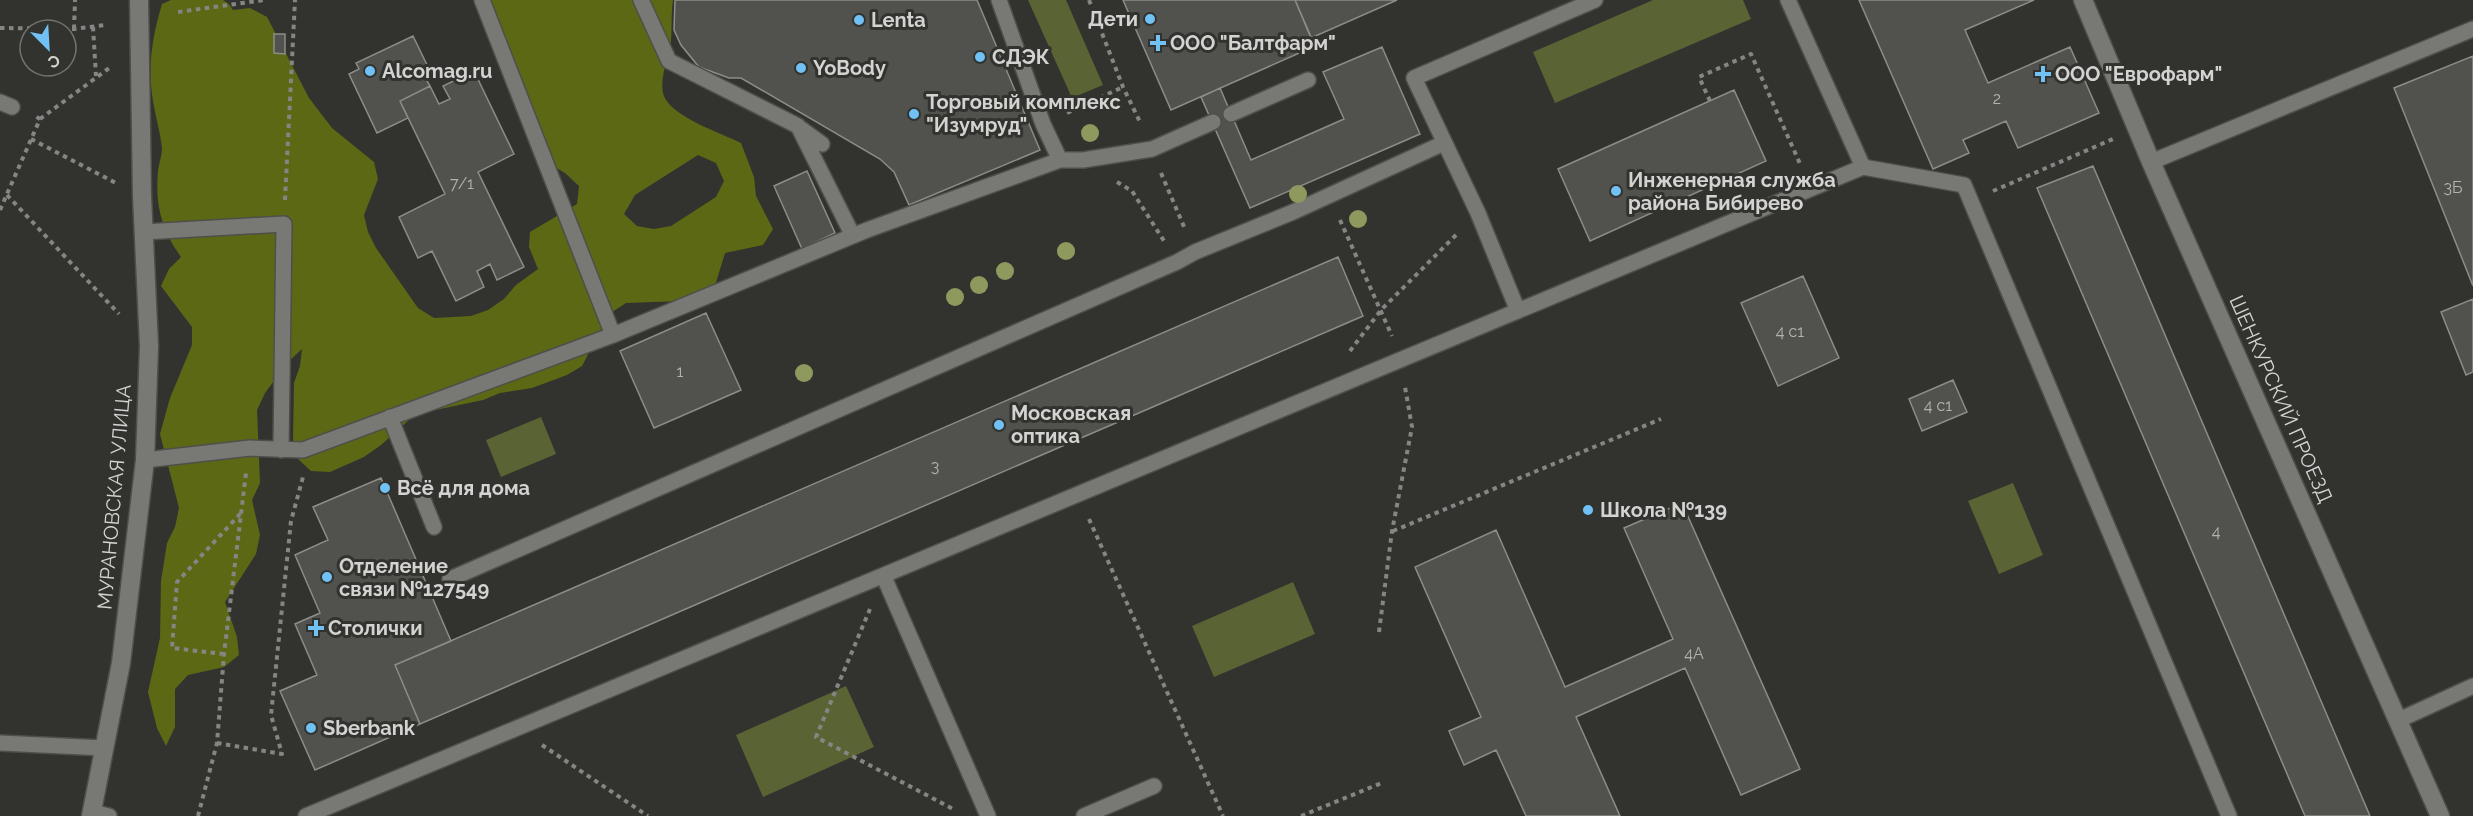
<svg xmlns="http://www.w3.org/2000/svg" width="2473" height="816" viewBox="0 0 2473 816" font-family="Raleway,sans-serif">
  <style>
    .green { fill: #5a6334 }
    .forest { fill: #5d6815; fill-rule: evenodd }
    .building { fill: #51524e; stroke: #8c8d89; stroke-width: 1.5 }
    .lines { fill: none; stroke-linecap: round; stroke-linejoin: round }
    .lane-casing { stroke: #4e4f4b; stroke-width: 18 }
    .street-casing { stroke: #4e4f4b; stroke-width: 21 }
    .path { stroke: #858583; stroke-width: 4; stroke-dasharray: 4.5 4.5; stroke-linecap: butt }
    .lane { stroke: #787974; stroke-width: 15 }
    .street { stroke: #787974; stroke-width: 18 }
    .tree { fill: #8e9a5d }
    .poi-dot { fill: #71c1f5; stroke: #32332f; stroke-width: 2 }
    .labels { text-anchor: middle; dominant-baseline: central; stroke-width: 6; stroke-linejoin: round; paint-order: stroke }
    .number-label { font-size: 16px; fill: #b2b3b0 }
    .poi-label { font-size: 20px; font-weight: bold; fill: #d3d3d1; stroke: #32332f; text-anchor: start }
    .street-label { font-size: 20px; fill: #d3d3d1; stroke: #32332f }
  </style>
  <rect width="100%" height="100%" fill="#32332f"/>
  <path class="green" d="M1028,0H1066L1103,85L1072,98Z
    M1653,0H1743L1751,19L1555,103L1533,52Z
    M541,417L556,454L501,477L486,440Z
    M2013,483L2043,555L1999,574L1968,501Z
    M1293,582L1315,634L1214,677L1192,626Z
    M846,686L874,747L763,797L736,735Z"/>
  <path class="forest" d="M171,0H223L229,4L233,10L250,8L267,17L309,98L332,128L374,162L378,179L364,215L368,232L376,248L418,308L434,318L471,316L488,310L504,299L516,285L538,269L529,247L530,232L577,204L579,186L565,173L548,163L484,0H673C671,14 672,27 671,41C669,58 656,85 666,100C680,120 719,132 741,143L754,177L756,196L773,229L763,245L725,253L714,289L683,301L626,303L609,314L582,366L567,375L532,388L500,393L483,400L426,412L409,420L381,445L364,457L330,472L311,471L297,458L293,439L294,383L300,366L302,349L288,362L265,393L257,410L260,483L252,500L260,535L256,554L225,602L237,637L239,655L224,667L188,675L175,689V727L166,746L157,728L148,692L160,638L161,581L167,543L175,527L179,508L160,434L170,398L192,345V327L161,286L169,269L181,257C161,230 155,204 158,171C159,163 162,156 162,148C160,130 154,112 152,94C148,62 153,34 162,4ZM698,155L716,163L724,181L716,197L671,226L654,229L637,226L624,214L635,195Z"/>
  <path class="building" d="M675,0H977L1040,150L909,205L894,172L880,159L741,78H729L699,67L681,45L674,30Z
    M1123,0H1295L1315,46L1171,110Z
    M1295,0H1397L1311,38Z
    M1859,0H2034L1965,30L1988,83L2070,47L2099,113L2018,148L2006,121L1963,140L1969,153L1933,169Z
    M274,34H285V54L274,53Z
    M413,36L431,73L424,76L430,86L400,101L408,118L377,133L349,74L359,69L356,63Z
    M1382,47L1420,134L1250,208L1201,97L1220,88L1251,160L1344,119L1323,72Z
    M2473,56V286L2394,88Z
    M474,71L514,154L478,172L524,267L497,280L490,264L477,271L484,287L456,301L432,251L418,258L399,217L445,194L400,101L430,86L439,104L450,99L443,86Z
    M1734,90L1766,161L1590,241L1558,169Z
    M2093,166L2370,816H2305L2037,188Z
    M807,171L835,233L802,249L774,186Z
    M1338,257L1363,316L420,724L395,665Z
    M1803,276L1839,358L1778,386L1741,303Z
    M2473,299V372L2466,375L2441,312Z
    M706,313L741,390L654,428L620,351Z
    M1953,380L1967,412L1922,431L1909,399Z
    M381,478L451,641L395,665L420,724L315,770L280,691L317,675L295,624L320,613L295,555L328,540L313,507Z
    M1682,503L1800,769L1741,795L1685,668L1576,717L1620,816H1526L1496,750L1464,765L1449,731L1481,717L1415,567L1496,530L1565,687L1673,639L1624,528Z"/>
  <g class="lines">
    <g class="lane-casing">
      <path id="lane" d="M482,0L613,335
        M641,0L669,61L798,126L853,236
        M999,0L1043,124L1060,160
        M1788,0L1863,167
        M0,102L12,107
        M1231,114L1308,80
        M800,128L822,144
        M2151,162L2473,29
        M144,232L284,224L281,450
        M1518,311L1478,213L1414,78L1595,0
        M390,417L434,527
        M145,460L250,448L303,450L613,335L867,230L1060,160H1083L1152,149L1213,122
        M884,577L988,816
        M450,579L1177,262L1195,252L1293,212L1444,143
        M2399,720L2473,686
        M0,743L104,748
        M92,812L109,816
        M306,816L1863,167L1964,185L2229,816
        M1084,816L1154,786"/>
    </g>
    <g class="street-casing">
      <path id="street" d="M2083,0L2151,162L2440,816
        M91,816L121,663L145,460L149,346L142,196L139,0"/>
    </g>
    <path class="path" d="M1089,0L1123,87L1141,124
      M178,12L264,0
      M93,27L96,76
      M0,28L74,29L105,25
      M74,29L75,0
      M1710,101L1699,77L1751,54L1801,166
      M1067,113L1123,87
      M40,119L112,66
      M31,139L116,183
      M1161,173L1185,229
      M1117,182L1132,191L1164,241
      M1993,191L2113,139
      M7,195L119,314
      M285,200L295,0
      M0,210L40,119L35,116
      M1340,220L1392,336
      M1350,351L1381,310L1458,233
      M1089,519L1223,816
      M1393,531L1661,419
      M870,609L816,737L955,810
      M1379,632L1392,531L1412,427L1405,387
      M224,654L172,648L177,582L241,513
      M217,743L282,754L271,715L291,521L303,477
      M542,745L648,816
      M198,816L217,743L224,654L246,473
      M1301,816L1384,782"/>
    <use href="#lane" class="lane"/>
    <use href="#street" class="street"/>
  </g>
  <g class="tree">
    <circle cx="1090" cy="133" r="9"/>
    <circle cx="1298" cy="194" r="9"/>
    <circle cx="1358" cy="219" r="9"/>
    <circle cx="1066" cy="251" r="9"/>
    <circle cx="1005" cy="271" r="9"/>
    <circle cx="979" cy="285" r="9"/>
    <circle cx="955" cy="297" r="9"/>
    <circle cx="804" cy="373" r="9"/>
  </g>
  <g class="poi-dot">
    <circle cx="1150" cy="19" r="6"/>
    <circle cx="859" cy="20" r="6"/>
    <path d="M1155 34h6v6h6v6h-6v6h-6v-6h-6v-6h6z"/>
    <circle cx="980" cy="57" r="6"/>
    <circle cx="801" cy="68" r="6"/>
    <circle cx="370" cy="71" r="6"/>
    <path d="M2040 65h6v6h6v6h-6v6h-6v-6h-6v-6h6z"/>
    <circle cx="914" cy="114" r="6"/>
    <circle cx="1616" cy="191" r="6"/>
    <circle cx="999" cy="425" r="6"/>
    <circle cx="385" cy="488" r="6"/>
    <circle cx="1588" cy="510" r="6"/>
    <circle cx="327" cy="577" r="6"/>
    <path d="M313 619h6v6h6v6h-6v6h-6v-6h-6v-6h6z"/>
    <circle cx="311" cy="728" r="6"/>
  </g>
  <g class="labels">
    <g class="number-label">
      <text x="1997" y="98">2</text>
      <text x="462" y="183">7/1</text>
      <text x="2453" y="187">3Б</text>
      <text x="1790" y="331">4 с1</text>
      <text x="680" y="371">1</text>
      <text x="1938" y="405">4 с1</text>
      <text x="935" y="466">3</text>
      <text x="2216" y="531">4</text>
      <text x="1694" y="653">4А</text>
    </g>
    <g class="poi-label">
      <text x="1138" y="19" text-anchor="end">Дети</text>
      <text x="871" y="20">Lenta</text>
      <text x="1170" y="43">ООО "Балтфарм"</text>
      <text x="992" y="57">СДЭК</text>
      <text x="813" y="68">YoBody</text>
      <text x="382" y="71">Alcomag.ru</text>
      <text x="2055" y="74">ООО "Еврофарм"</text>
      <text x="926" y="102">Торговый комплекс<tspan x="926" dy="23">"Изумруд"</tspan></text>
      <text x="1628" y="180">Инженерная служба<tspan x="1628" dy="23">района Бибирево</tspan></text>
      <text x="1011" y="413">Московская<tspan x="1011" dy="23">оптика</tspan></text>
      <text x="397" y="488">Всё для дома</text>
      <text x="1600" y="510">Школа №139</text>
      <text x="339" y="566">Отделение<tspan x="339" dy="23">связи №127549</tspan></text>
      <text x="328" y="628">Столички</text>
      <text x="323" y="728">Sberbank</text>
    </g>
    <g class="street-label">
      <text transform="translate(2281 399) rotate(66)">ШЕНКУРСКИЙ ПРОЕЗД</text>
      <text transform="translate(114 497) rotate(-85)">МУРАНОВСКАЯ УЛИЦА</text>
    </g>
  </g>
  <g transform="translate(48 48) rotate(156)"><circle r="28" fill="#32332f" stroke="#727370" stroke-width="1.5"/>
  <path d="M0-4.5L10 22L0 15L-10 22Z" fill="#71c1f5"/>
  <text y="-9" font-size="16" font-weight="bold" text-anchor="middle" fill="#d3d3d1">С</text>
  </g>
</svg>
